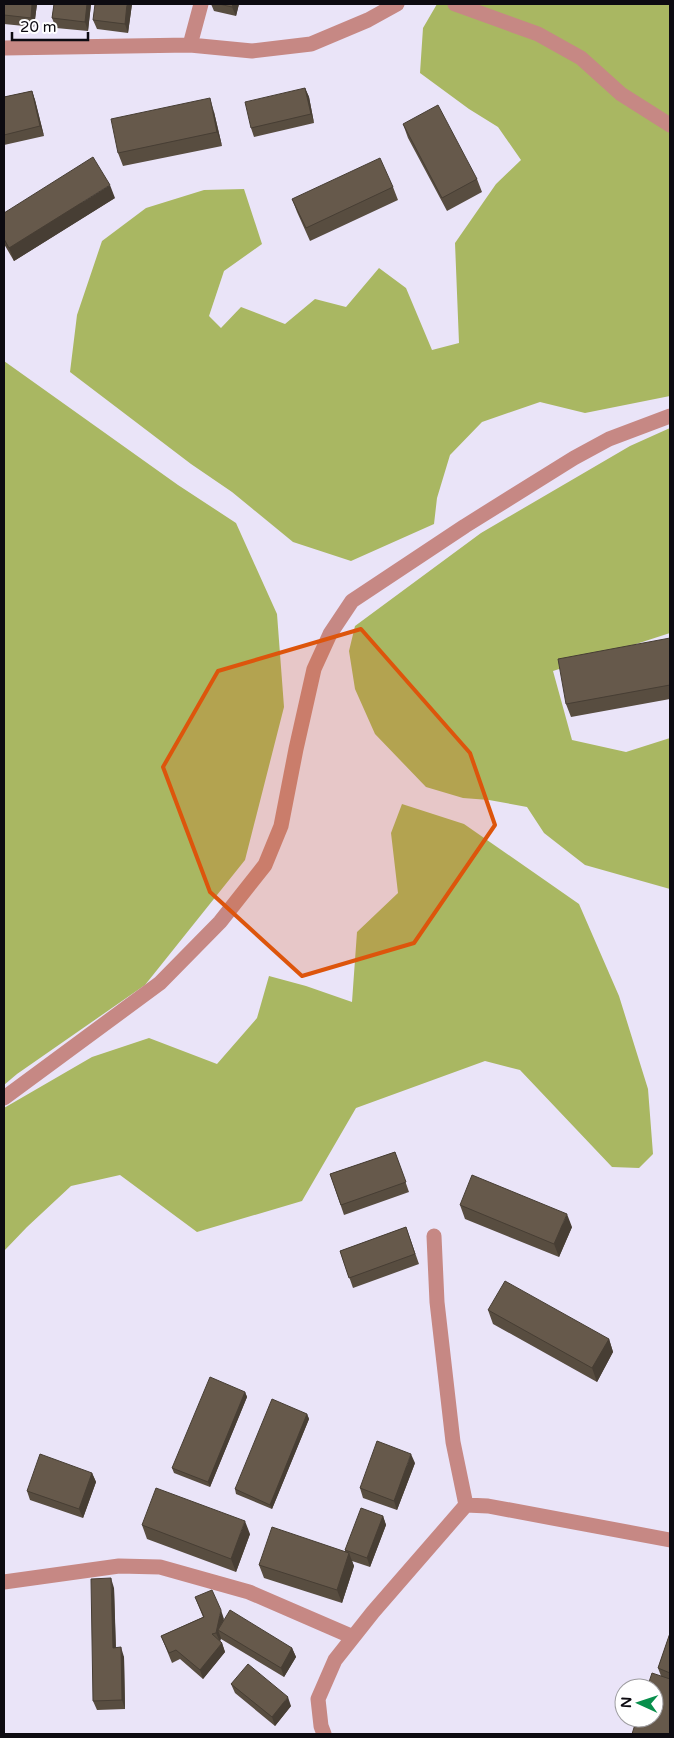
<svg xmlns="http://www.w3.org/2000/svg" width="674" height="1738" viewBox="0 0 674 1738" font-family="'Varela Round',sans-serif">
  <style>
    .forest { fill: #a9b762 }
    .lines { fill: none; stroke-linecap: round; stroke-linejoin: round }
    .minor { stroke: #c68884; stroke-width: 15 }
    .wall { fill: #584d40 }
    .shaded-wall { fill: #473e34 }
    .building { fill: #66594b; stroke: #473e34 }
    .marked { fill: #dd550c; fill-opacity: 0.2; stroke: #dd550c; stroke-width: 4; stroke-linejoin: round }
  </style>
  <rect width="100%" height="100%" fill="#eae4f8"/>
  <path class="forest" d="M437,4H670V396L585,413L540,402L482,422L450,455L437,498L434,524L351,561L293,542L232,492L191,464L70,372L77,315L102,241L146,208L204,190L244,189L262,244L224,271L209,316L221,328L241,307L285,324L315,299L346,307L379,268L406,288L432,350L459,343L455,243L496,184L521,160L498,127L469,109L420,73L423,28Z
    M4,361L178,485L236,523L277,614L284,707L245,860L145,985L17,1074L4,1085Z
    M670,428V633L553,671L572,740L626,752L670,738V889L585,865L544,833L527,807L489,800L463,798L426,787L375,734L355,689L349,651L355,626L481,533L630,446Z
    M402,804L464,824L579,904L619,996L648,1089L653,1154L639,1168L612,1167L520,1070L485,1061L356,1108L302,1201L197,1232L120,1175L71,1186L27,1227L4,1251V1108L92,1057L149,1038L217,1064L257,1018L269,976L306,986L352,1002L357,932L398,893L391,833Z"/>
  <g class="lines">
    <path class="minor" d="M455,4L538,34L581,58L621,94L670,125
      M190,45L201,4
      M4,48L190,45L252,51L311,44L368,20L397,4
      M4,1098L160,983L220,922L265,865L281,826L296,749L314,669L330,634L352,601L465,526L574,458L609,439L670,416
      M434,1236L437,1302L453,1442L466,1505
      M4,1582L119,1566L160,1567L249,1592L353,1637
      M324,1734L321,1726L318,1699L335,1660L373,1612L466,1505L488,1506L670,1540"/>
  </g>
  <path class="wall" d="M4,4H37L34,27L4,24Z
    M54,4H91L88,31L56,28L52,18Z
    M132,4L128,33L97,29L93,20Z
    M211,4H239L236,16L214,11Z
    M305,88L309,97L314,123L254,137L251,128Z
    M32,91L35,100L44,136L4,145V97Z
    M214,112L222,146L123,166L118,153Z
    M403,124L477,179L482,192L447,211L408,138Z
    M393,187L398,200L310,241L297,212L292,199Z
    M115,198L14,261L4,244V213Z
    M670,638V699L571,717L566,704Z
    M395,1152L409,1192L344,1215L330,1174Z
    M460,1205L572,1227L559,1257L465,1219Z
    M406,1227L419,1264L353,1288L340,1251Z
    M488,1310L609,1339L613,1352L597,1382L493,1324Z
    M245,1392L247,1397L210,1487L174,1473L172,1468Z
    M307,1414L309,1419L272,1509L236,1494L235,1489Z
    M415,1463L397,1510L363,1498L360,1488Z
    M92,1473L96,1482L83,1518L30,1500L27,1491Z
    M383,1516L386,1525L370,1567L352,1561L354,1566L342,1603L264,1578L259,1565L345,1552V1550Z
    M142,1525L250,1534L236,1572L147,1539Z
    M114,1588L116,1648L124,1657L125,1709L97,1710L93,1701Z
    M195,1597L224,1620L292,1648L296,1657L284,1677L221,1639V1638L220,1641L222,1643L225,1652L203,1679L180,1659L172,1663L161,1636L203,1617Z
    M670,1633V1734L661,1676L658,1668Z
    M231,1684L291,1706L275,1726L235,1693Z"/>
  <path class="shaded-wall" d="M32,4H37L34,27L31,18Z
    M87,4H91L88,31L85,22Z
    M127,4H132L128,33L125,24Z
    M233,4H239L236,16L232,7Z
    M305,88L309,97L314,123L311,114Z
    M32,91L35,100L44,136L40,126Z
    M210,98L214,112L222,146L217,132Z
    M110,185L115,198L14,261L9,248Z
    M567,1214L572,1227L559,1257L554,1244Z
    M609,1339L613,1352L597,1382L592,1368Z
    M245,1392L247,1397L210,1487L208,1482Z
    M307,1414L309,1419L272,1509L270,1505Z
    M411,1454L415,1463L397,1510L394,1501Z
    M92,1473L96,1482L83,1518L79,1509Z
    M383,1516L386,1525L370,1567L367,1558Z
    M245,1521L250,1534L236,1572L231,1559Z
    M349,1553L354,1566L342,1603L337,1590Z
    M111,1578L114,1588L116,1657L113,1648Z
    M221,1610L224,1619L218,1630L221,1638L220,1642L216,1633Z
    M222,1643L225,1652L203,1679L200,1670Z
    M121,1647L124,1657L125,1709L122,1700Z
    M292,1648L296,1657L284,1677L281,1668Z
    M288,1697L291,1706L275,1726L272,1717Z"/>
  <path class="building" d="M4,4H32L31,18L4,15Z
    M54,4H87L85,22L52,18Z
    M95,4H127L125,24L93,20Z
    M219,4H233L232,7Z
    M305,88L311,114L251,128L245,102Z
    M32,91L40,126L4,135V97Z
    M210,98L217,132L118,153L111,119Z
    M438,105L477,179L442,198L403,124Z
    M93,157L110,185L9,248L4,239V213Z
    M380,158L393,187L306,228L292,199Z
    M670,638V685L566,704L558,659Z
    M395,1152L406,1182L341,1205L330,1174Z
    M472,1175L567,1214L554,1244L460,1205Z
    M406,1227L415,1254L349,1278L340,1251Z
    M505,1281L609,1339L592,1368L488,1310Z
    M210,1377L245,1392L208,1482L172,1468Z
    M272,1399L307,1414L270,1505L235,1489Z
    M377,1441L411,1454L394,1501L360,1488Z
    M40,1454L92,1473L79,1509L27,1491Z
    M156,1488L245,1521L231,1559L142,1525Z
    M361,1508L383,1516L367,1558L345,1550Z
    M272,1527L349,1553L337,1590L259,1565Z
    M111,1578L113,1648L121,1647L122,1700L93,1701L91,1579Z
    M212,1590L221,1610L216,1633L212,1634L222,1643L200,1670L176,1650L169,1653L161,1636L204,1617L195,1597Z
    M230,1610L292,1648L281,1668L218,1630Z
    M670,1633V1673L658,1668Z
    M248,1664L288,1697L272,1717L231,1684Z
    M652,1673L670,1679V1734H632L637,1718H654V1688H647Z"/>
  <path class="marked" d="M361,629L470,753L495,825L414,943L302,976L210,892L163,767L218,671Z"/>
  <rect width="674" height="1738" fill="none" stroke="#0d0b11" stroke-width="10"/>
  <g transform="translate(639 1703) rotate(273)"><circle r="24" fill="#ffffff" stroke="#9e9da0"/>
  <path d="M0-4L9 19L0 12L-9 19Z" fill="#088f4c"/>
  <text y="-8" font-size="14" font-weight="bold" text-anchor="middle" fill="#0d0b11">N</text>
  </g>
  <path d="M12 32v8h76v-8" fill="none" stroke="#0d0b11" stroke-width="2.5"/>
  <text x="20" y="32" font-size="15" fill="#0d0b11" stroke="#ffffff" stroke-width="4" paint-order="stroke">20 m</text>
</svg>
